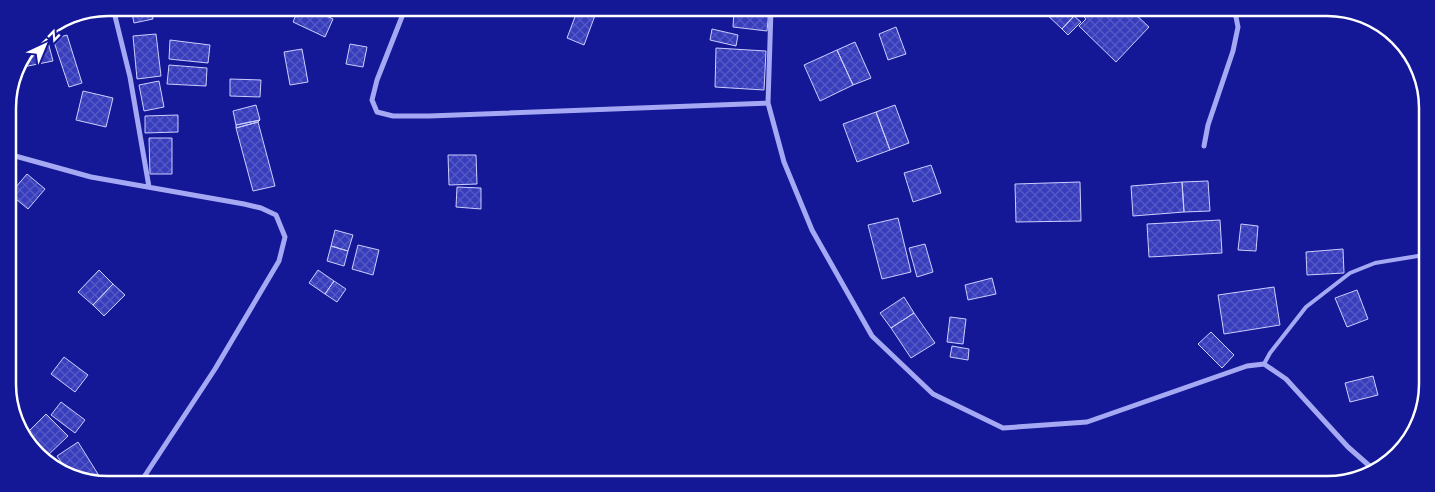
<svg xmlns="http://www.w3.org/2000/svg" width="1435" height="492" viewBox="0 0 1435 492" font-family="Jost,sans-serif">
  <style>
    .building { fill: url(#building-cross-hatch); stroke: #cccefd }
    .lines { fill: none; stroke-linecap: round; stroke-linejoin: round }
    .service { stroke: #a5a8f2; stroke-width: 4 }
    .minor { stroke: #a5a8f2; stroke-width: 5 }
    .rim { fill: none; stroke: #fff; stroke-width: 2.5 }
  </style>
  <defs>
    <pattern id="building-cross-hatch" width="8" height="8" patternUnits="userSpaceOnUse" patternTransform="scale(1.25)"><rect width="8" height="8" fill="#383dbc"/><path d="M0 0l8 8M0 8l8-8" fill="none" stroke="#565ac6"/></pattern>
  </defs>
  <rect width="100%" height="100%" fill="#141796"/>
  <path class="building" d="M131,8H151L153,19L134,23Z
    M299,8H309L333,19L325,37L293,22Z
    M578,9L597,10L584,45L567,38Z
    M734,10H769L767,31L733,27Z
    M1043,11L1070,12L1074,16L1062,29Z
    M1079,12H1133L1149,27L1116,62L1079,26L1086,19Z
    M1074,16L1081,22L1068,35L1062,29Z
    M896,27L906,54L888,60L879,34Z
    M712,29L738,35L736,46L710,40Z
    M156,34L161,76L137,79L133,36Z
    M67,35L82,83L69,87L53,39Z
    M170,40L210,45L208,63L169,59Z
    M48,42L53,61L23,67L21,59L32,45Z
    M855,42L871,78L853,85L837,50Z
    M350,44L367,47L363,67L346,64Z
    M1404,45L1410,59L1402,57Z
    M716,48L766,51L764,90L715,87Z
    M302,49L308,82L290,85L284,52Z
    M837,50L853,85L820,101L804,65Z
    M169,65L207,68L206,86L167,84Z
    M230,79L261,80L260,97L230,96Z
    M159,81L164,107L144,111L139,85Z
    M83,91L113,98L106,127L76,120Z
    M256,105L260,120L236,125L233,111Z
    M895,105L909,143L890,150L876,112Z
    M876,112L890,150L857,162L843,124Z
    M178,115V132L145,133V116Z
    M260,120L258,122L236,128V125Z
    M258,122L275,186L253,191L236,128Z
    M149,138H172V174H150Z
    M448,155H476L477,184L449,185Z
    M931,165L941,193L913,202L904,173Z
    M27,174L45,189L28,209L10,194Z
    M1208,181L1210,211L1184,212L1182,182Z
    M1080,182L1081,221L1016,222L1015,184Z
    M1182,182L1184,212L1133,216L1131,186Z
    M457,187L481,188V209L456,207Z
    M898,218L911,272L882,279L868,225Z
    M1220,220L1222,253L1149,257L1147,224Z
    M1241,224L1258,226L1256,251L1238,250Z
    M335,230L353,235L348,251L331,246Z
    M925,244L933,272L917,277L909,248Z
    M358,245L379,250L373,275L352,269Z
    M331,246L348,251L344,266L327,261Z
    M1343,249L1344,273L1307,275L1306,252Z
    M99,270L113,284L93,305L78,292Z
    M318,270L334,281L325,294L309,283Z
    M992,278L996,294L968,300L965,285Z
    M334,281L346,289L337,302L325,294Z
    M113,284L125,295L104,316L93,305Z
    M1274,287L1280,325L1224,334L1218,295Z
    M1357,290L1368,319L1347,327L1335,298Z
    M904,297L914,313L891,328L880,313Z
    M914,313L935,343L911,358L891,328Z
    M950,317L966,319L963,344L947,342Z
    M1211,332L1234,355L1222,368L1198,344Z
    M952,346L969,349L968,360L950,357Z
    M64,357L88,375L75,392L51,374Z
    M1373,376L1378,395L1350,402L1345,383Z
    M61,402L85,420L75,433L51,415Z
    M46,414L68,436L45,458L31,448L25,435Z
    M78,442L101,479H76L69,474L57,456Z"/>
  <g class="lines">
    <path class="service" d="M1264,364L1270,353L1306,307L1350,273L1375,263L1424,255"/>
    <path class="minor" d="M113,8L130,77L149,187
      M405,9L377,80L372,100L377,112L393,116H429L768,103
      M771,10L768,103L784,162L812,230L872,336L933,394L1003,428L1087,422L1247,366L1264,364L1286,379L1348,447L1373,469
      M1204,146L1208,125L1233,51L1238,27L1235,12
      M8,154L91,177L244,204L261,208L276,215L285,237L279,261L215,369L142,480"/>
  </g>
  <path d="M0 0H1435V492H0ZM108 16H1327A92 92 0 0 1 1419 108V384A92 92 0 0 1 1327 476H108A92 92 0 0 1 16 384V108A92 92 0 0 1 108 16Z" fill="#141796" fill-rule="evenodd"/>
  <path class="rim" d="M108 16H1327A92 92 0 0 1 1419 108V384A92 92 0 0 1 1327 476H108A92 92 0 0 1 16 384V108A92 92 0 0 1 108 16Z"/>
  <g transform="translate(45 45) rotate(44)" stroke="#141796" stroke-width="4" paint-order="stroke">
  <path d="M0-4L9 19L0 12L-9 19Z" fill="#ffffff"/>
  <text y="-8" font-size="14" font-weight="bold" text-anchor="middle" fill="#ffffff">N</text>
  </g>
</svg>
